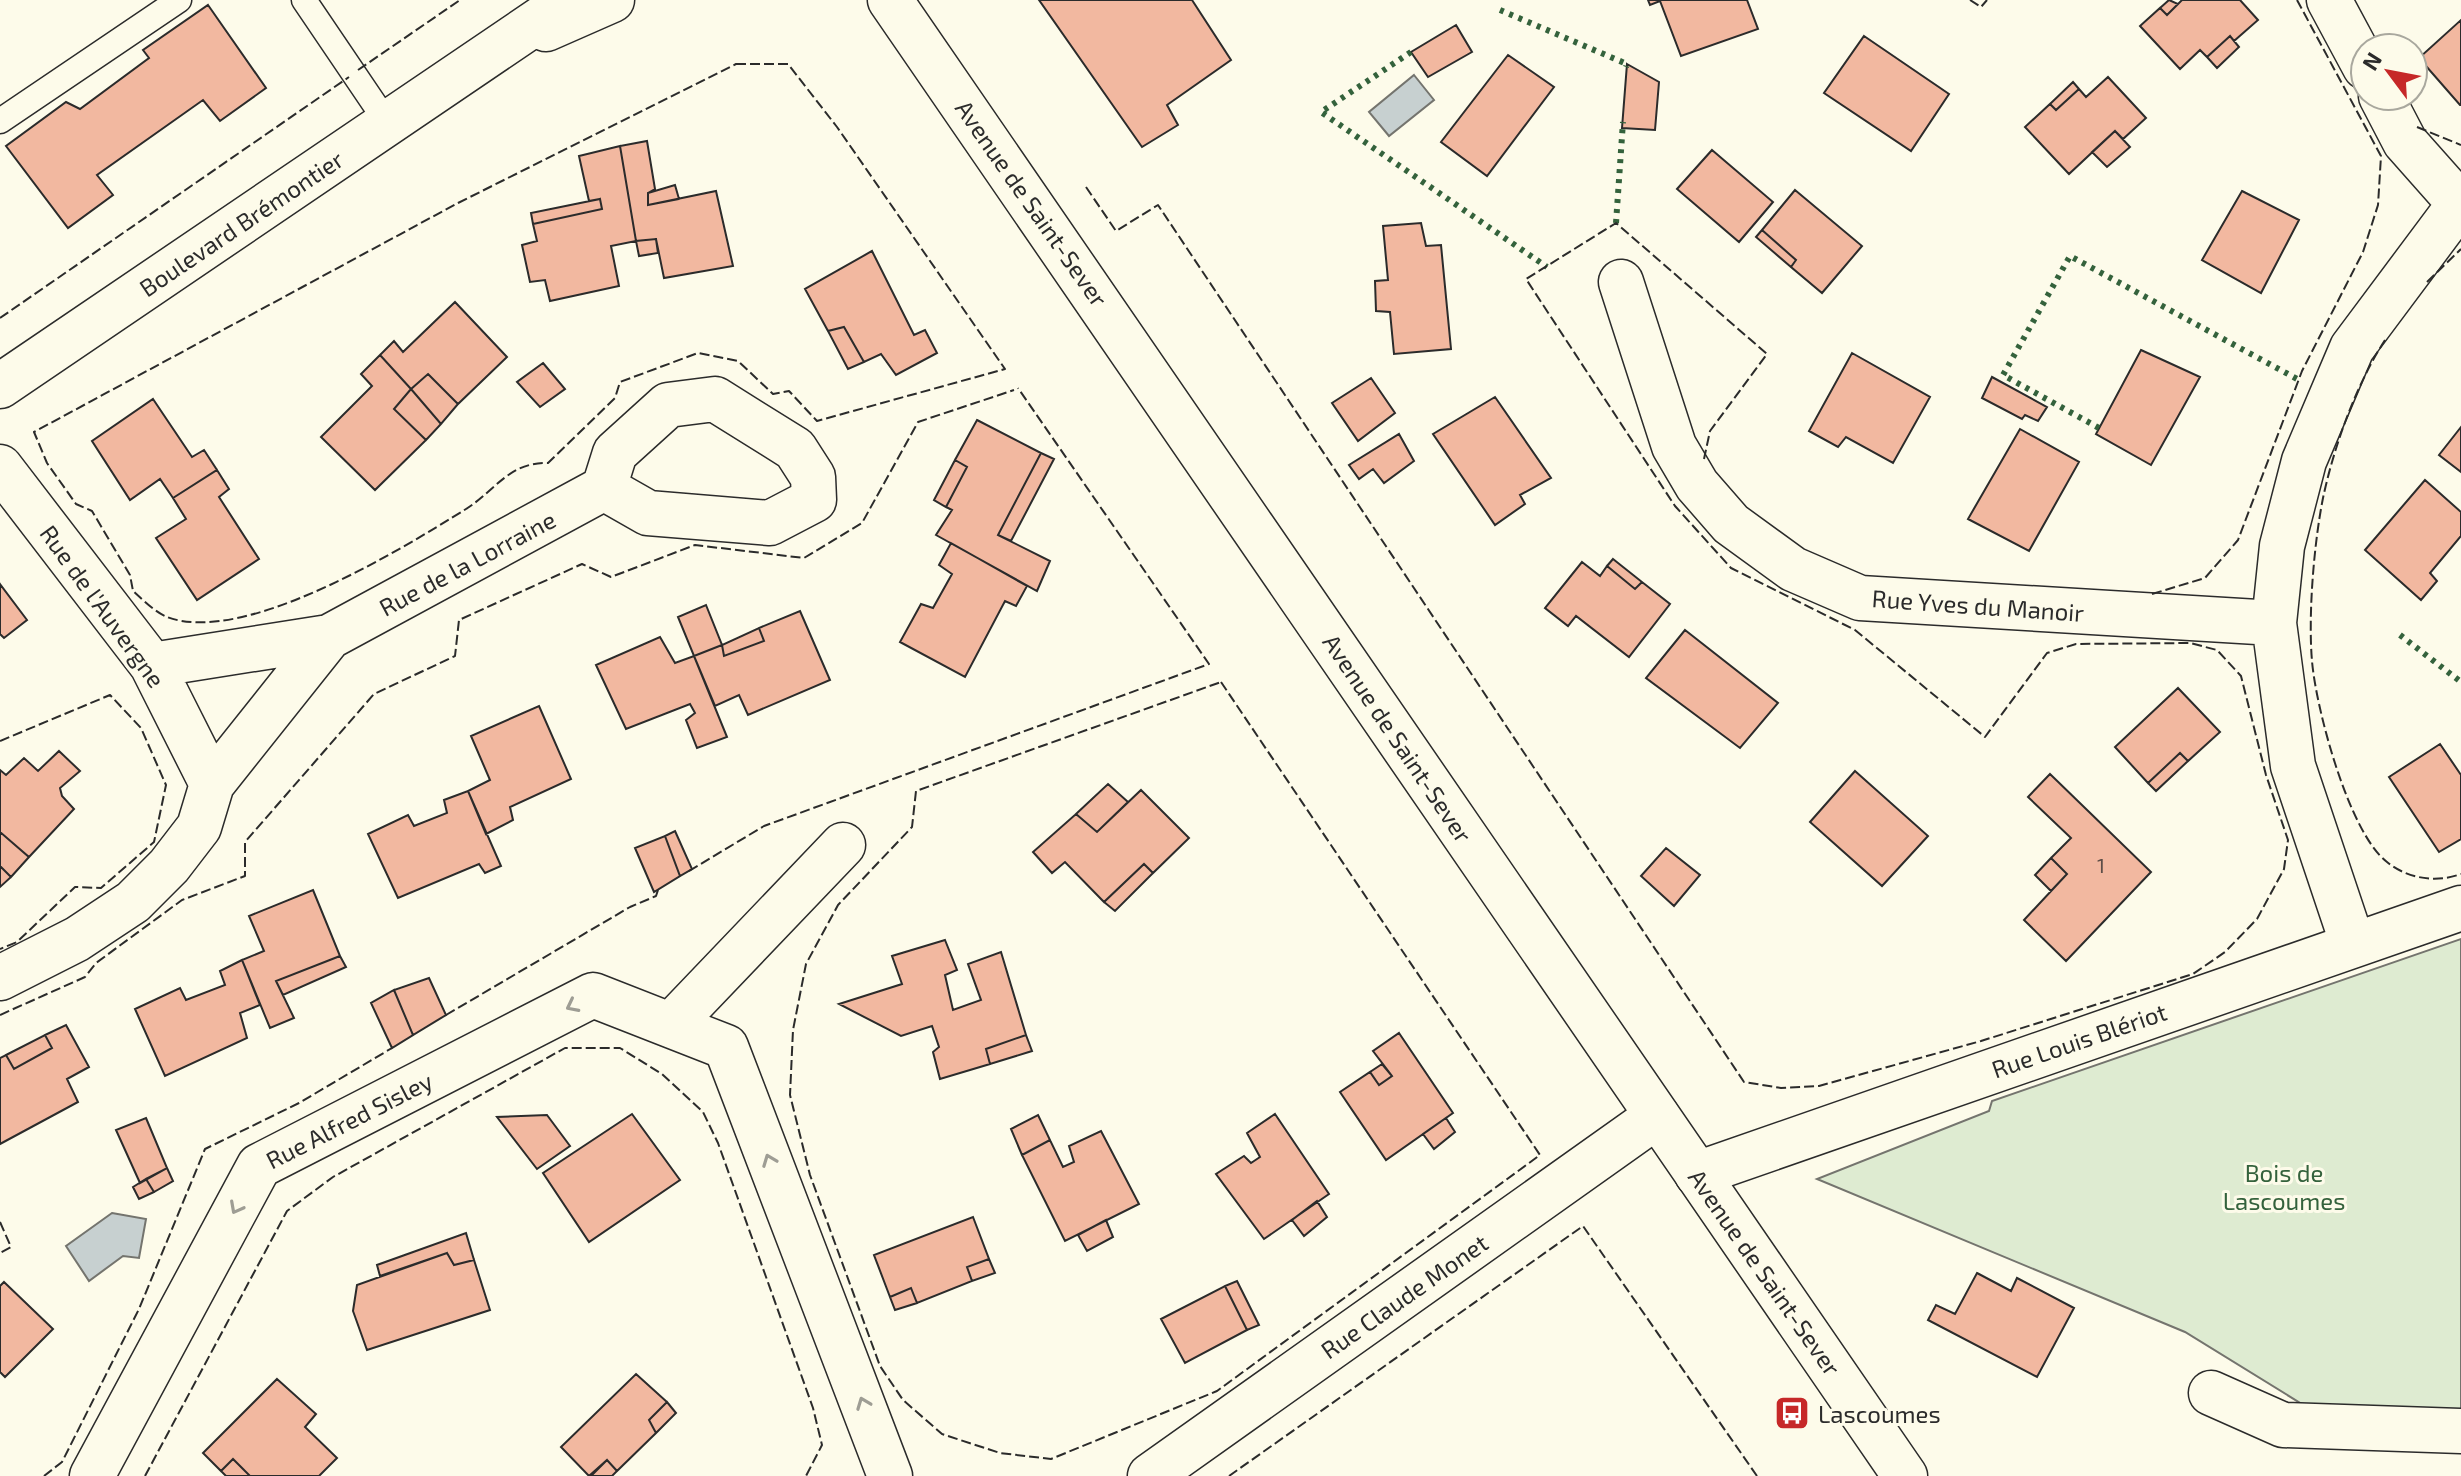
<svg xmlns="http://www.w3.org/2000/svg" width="2461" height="1476" viewBox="0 0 2461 1476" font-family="'Exo 2',sans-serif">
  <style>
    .green { fill: #deebd1; stroke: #74746e; stroke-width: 2 }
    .water { fill: #c7d0d0; stroke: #74746e; stroke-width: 2 }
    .building { fill: #f2b8a0; stroke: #2b2b2b; stroke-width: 2 }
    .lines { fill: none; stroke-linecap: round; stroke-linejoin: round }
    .service-casing { stroke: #2b2b2b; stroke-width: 27 }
    .minor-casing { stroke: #2b2b2b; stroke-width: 47 }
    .secondary-casing { stroke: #2b2b2b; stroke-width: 47 }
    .service { stroke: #fdfbea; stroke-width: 24 }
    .minor { stroke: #fdfbea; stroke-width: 44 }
    .secondary { stroke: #fdfbea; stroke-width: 44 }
    .hedge { stroke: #34623c; stroke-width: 6; stroke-dasharray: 4 6; stroke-linecap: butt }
    .fence { stroke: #2b2b2b; stroke-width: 2; stroke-dasharray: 10 4; stroke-linecap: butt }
    .oneway { stroke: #9e9d94 }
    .labels { text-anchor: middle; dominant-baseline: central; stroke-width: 6; stroke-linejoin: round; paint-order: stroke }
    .number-label { font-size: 20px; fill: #5d4e48 }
    .street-label { font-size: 24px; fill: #2b2b2b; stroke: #fdfbea }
    .park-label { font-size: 24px; fill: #34623c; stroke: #fdfbea }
    .poi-label { font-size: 24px; fill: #2b2b2b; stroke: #fdfbea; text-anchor: start }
  </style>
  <rect width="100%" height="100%" fill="#fdfbea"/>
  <path class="green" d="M2461,939V1416L2310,1409L2185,1332L1817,1179L1989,1111L1992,1101Z"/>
  <path class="water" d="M1414,75L1434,100L1389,136L1369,112Z
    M112,1213L146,1219L139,1258L123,1256L89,1281L66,1246Z"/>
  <path class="building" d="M1039,0H1192L1231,60L1167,105L1178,125L1142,147Z
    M1648,0H1747L1758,29L1681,56L1660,1L1650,5Z
    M2169,0L2178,4L2167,15L2160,8Z
    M2182,0H2240L2258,20L2234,41L2230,36L2207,57L2200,50L2180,69L2140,26L2160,8L2167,15Z
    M208,5L266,88L220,121L203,100L97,175L113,195L68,228L6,146L66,102L80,109L149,58L143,50Z
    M2461,20V105H2460L2419,58Z
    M1456,25L1472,52L1428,77L1411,52Z
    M1864,36L1949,94L1911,151L1824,93Z
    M2230,36L2239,47L2217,68L2207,57Z
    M1508,55L1554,87L1487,176L1441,142Z
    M1627,64L1659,82L1655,130L1622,128Z
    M2108,77L2146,118L2123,139L2115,131L2069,174L2025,127L2050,104L2056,110L2079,89L2086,97Z
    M2073,82L2079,89L2056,110L2050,104Z
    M2115,131L2130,147L2107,167L2092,152Z
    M647,141L655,189L648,193V205L716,191L733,266L664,278L656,239L636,241L620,146Z
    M620,146L636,241L611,246L619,286L550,301L545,280L530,282L522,245L537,241L533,224L602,209L600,199L589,201L579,156Z
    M1712,150L1773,202L1739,242L1677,189Z
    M675,185L679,199L648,205V193Z
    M1795,190L1862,246L1822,293L1791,267L1796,260L1762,230Z
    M2242,191L2299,220L2261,293L2202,260Z
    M600,199L602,209L533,224L531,213Z
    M1421,223L1426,246L1441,245L1451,349L1394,354L1390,312L1376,311L1375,281L1388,280L1383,226Z
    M1762,230L1796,260L1791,267L1756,237Z
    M656,239L658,253L639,256L636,241Z
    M872,251L914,335L925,330L937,353L896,375L881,354L864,362L844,327L828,331L805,289Z
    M455,302L507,357L458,404L428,374L411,389L380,355L394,341L403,352Z
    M844,327L864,362L848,369L828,331Z
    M2141,350L2200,377L2151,465L2096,434Z
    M1852,353L1930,397L1893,463L1846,437L1838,447L1809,431Z
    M380,355L411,389L394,409L426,440L375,490L321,437L372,386L361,374Z
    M543,363L565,389L540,407L517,382Z
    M428,374L458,404L441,424L411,389Z
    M1992,377L2047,407L2038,421L2025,415L2022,419L1982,398Z
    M1371,378L1395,413L1358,441L1332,403Z
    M411,389L441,424L426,440L394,409Z
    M1495,397L1551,478L1520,495L1525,504L1495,525L1433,434Z
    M153,399L192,457L204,450L217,470L173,498L160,479L130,500L92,441Z
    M977,420L1041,453L998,535L1050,561L1037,591L936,535L952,510L946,507L967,467L955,460Z
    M2461,427V472L2439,455Z
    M2020,429L2079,462L2029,551L1968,519Z
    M1399,434L1414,461L1384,483L1373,469L1359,479L1349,465Z
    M1041,453L1054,459L1011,541L998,535Z
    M955,460L967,467L946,507L934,500Z
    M217,470L229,489L219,497L259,559L197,600L156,538L186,519L173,498Z
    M2425,480L2461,512V536L2430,573L2437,581L2421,600L2365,550Z
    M951,543L1027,586L1016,606L1005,601L965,677L900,642L921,604L933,608L952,574L939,565Z
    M1613,559L1642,582L1635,589L1607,566Z
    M1582,562L1600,576L1607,566L1635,589L1642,582L1670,604L1629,657L1576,616L1568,626L1545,608Z
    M0,584L27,620L4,638L0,634Z
    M706,605L722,645L694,656L678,617Z
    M800,611L830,680L748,715L739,695L715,706L694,656L722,645L724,656L764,641L759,628Z
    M759,628L764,641L724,656L722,645Z
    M1685,630L1778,703L1740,748L1646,678Z
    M660,637L675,663L694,656L727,737L697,748L686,720L695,713L690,704L626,729L596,665Z
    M2178,688L2220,732L2188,761L2180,753L2148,783L2115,747Z
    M539,706L571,779L510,807L513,820L486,834L468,791L490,780L471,736Z
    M2440,744L2461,775V839L2439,852L2389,777Z
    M59,751L80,771L60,788L62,796L74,809L29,857L0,832V770L6,775L24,758L38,771Z
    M2180,753L2188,761L2156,791L2148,783Z
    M1855,771L1928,836L1882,886L1810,822Z
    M2050,774L2151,872L2066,961L2024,920L2067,874L2051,858L2071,838L2028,797Z
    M1108,784L1128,802L1097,832L1076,814Z
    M1141,790L1189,838L1153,873L1144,864L1104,902L1065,862L1052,873L1033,852L1076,814L1097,832Z
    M468,791L501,866L485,873L479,864L398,898L368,834L408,815L414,826L447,813L444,800Z
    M675,831L692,869L680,876L665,836Z
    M0,832L29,857L11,877L0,866Z
    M665,836L680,876L654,892L635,848Z
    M1666,848L1700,875L1674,906L1641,876Z
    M2051,858L2067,874L2051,891L2035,875Z
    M1144,864L1153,873L1115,911L1104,902Z
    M0,866L11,877L0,887Z
    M313,890L340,956L276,981L294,1018L270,1028L242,960L264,951L249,916Z
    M945,940L957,970L945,975L953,1010L981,1000L968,964L1001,952L1026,1035L986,1049L990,1064L940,1079L933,1052L939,1047L932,1026L901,1036L839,1004L902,984L892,956Z
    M340,956L346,967L283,995L276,981Z
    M242,960L260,1005L240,1013L247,1038L165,1076L135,1009L180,988L186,1000L225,985L220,971Z
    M429,978L446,1015L413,1035L394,990Z
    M394,990L413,1035L392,1048L371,1003Z
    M66,1025L89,1067L67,1079L78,1102L0,1144V1058L6,1055L14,1069L52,1048L45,1035Z
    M1399,1033L1453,1113L1386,1160L1340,1092L1370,1072L1379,1085L1392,1076L1373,1051Z
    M45,1035L52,1048L14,1069L6,1055Z
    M1026,1035L1032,1051L990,1064L986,1049Z
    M1382,1064L1392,1076L1379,1085L1370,1072Z
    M632,1114L680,1180L589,1242L543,1173Z
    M1275,1114L1329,1194L1264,1239L1216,1174L1244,1156L1251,1163L1260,1157L1247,1133Z
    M547,1115L570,1146L537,1169L497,1117Z
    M1038,1115L1050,1140L1022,1155L1011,1129Z
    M146,1118L167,1168L140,1183L116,1130Z
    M1446,1118L1455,1132L1434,1149L1423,1134Z
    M1101,1131L1139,1204L1065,1241L1022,1155L1050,1140L1063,1167L1074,1162L1069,1146Z
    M167,1168L173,1181L154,1192L146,1179Z
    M146,1179L154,1192L139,1199L133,1187Z
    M1317,1201L1327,1217L1304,1236L1292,1220Z
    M973,1217L989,1259L967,1267L972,1281L917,1303L911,1288L890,1297L874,1255Z
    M1106,1220L1113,1237L1087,1251L1078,1235Z
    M466,1233L474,1260L454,1265L447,1253L380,1276L377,1265Z
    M447,1253L454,1265L474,1260L490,1310L367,1350L353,1311L357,1285Z
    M989,1259L995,1273L972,1281L967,1267Z
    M1977,1273L2011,1291L2017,1278L2074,1308L2037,1377L1928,1320L1936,1305L1955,1314Z
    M1237,1281L1259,1325L1247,1330L1225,1286Z
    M4,1282L53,1329L5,1377L0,1372V1286Z
    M1225,1286L1247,1330L1185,1363L1161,1319Z
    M911,1288L917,1303L895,1310L890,1297Z
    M636,1374L667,1402L649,1420L656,1433L617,1471L607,1460L589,1476L561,1447Z
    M277,1379L316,1414L305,1427L337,1458L319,1476H250L233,1459L221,1471L203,1453Z
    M667,1402L676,1413L656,1433L649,1420Z
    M233,1459L250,1476H226L221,1471Z
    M607,1460L617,1471L612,1476H591Z"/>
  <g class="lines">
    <g class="service-casing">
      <path id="service" d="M304,0L388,124
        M0,121L179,0"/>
    </g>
    <g class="minor-casing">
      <path id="minor" d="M2329,0L2365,67
        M546,29L612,0
        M2381,96L2405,142L2459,203
        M1621,282L1674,446L1697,485L1731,524L1793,569L1860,598L2274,623
        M0,386L569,0
        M0,467L152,665L212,784
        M152,665L329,637L604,488L648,513L770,523L814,500L813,477L795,449L715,399L668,405L615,453L604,488
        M2353,945L2293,766L2274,623L2282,546L2304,461L2352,348L2461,202
        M0,978L77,939L133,902L169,866L199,827L212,784L329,637
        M671,1025L843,845
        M1697,1174L2461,908
        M2211,1393L2283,1425L2461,1431
        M92,1476L259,1166L593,995L726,1047L890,1476
        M1150,1476L1657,1116"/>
    </g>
    <g class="secondary-casing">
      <path id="secondary" d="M890,0L1905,1476"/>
    </g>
    <use href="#service" class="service"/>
    <use href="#minor" class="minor"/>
    <use href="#secondary" class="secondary"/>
    <path class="hedge" d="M1500,10L1627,64L1626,67
      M1411,52L1321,112L1547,267
      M1616,223L1623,122
      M2099,428L2003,375L2070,256L2299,380
      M2400,635L2461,682"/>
    <path class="fence" d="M1970,0L1981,7L1987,0
      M736,64H788L837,127L1005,369L817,421L789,391L773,394L738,361L698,353L620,382L615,398L548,463C509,462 496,490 466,509C400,550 244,646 167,617C155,612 143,600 133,591L130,575L92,511L76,504L47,463L34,432L458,203Z
      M358,70L460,0
      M2417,127L2461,145
      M1086,187L1116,231L1158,205L1744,1082L1781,1088L1819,1086L1981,1041L2193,974L2225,952L2257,919L2284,869L2288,840L2266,775L2241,676L2217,650L2190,643L2076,644L2047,653L1985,737L1855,630L1731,568L1675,506L1526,279L1616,223L1767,354L1710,431L1704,459
      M2427,282L2461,249
      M0,318L349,77
      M2385,340C2356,385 2334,446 2323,498C2314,543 2308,615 2312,661C2316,709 2349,833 2387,862C2408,879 2436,883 2461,874
      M2152,594L2205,578L2238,540L2302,371L2363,252L2378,205L2381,156L2297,0
      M1221,682L1540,1155L1217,1391L1051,1459L1000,1453L942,1434L903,1400L880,1366L810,1175L790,1095L793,1030L806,964L838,905L912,827L916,791Z
      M0,741L110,695L141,728L166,785L154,842L101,888L75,887L17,942L0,949
      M689,871L764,826L1209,664L1018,388
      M0,1015L85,977L96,963L182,900L245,876V842L374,694L455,656L459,620L582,564L611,577L695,545L804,558L862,523L918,422L1014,390
      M446,1015L630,907L656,896L658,890
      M0,1222L11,1247L0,1253
      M44,1476L62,1462L139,1309L205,1149L299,1103L392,1048
      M145,1476L287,1211L333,1177L565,1048H620L662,1074L703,1112L718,1143L813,1408L822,1445L806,1476
      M1229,1476L1583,1226L1757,1476"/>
  </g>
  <defs><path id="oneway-chevron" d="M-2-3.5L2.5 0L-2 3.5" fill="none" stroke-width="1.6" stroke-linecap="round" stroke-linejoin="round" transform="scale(2)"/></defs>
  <g class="oneway">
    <use href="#oneway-chevron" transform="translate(572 1006) rotate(153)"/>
    <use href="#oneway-chevron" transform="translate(769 1160) rotate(-111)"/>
    <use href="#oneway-chevron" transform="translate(236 1208) rotate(118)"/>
    <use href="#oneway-chevron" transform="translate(863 1403) rotate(-111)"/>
  </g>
  <defs>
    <g id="bus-square" transform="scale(1.8)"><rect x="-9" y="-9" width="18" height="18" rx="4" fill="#c62828" stroke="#fdfbea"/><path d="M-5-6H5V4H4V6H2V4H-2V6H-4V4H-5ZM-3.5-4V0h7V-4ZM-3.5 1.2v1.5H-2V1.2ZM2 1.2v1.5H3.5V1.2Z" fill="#fff"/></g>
  </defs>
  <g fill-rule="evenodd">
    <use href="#bus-square" x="1792" y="1413"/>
  </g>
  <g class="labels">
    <g class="number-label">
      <text x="2101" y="865">1</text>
    </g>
    <g class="street-label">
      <text transform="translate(1032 203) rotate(55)">Avenue de Saint-Sever</text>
      <text transform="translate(241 223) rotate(-34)">Boulevard Brémontier</text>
      <text transform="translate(467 563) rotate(-28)">Rue de la Lorraine</text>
      <text transform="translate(1978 605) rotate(4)">Rue Yves du Manoir</text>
      <text transform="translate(103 606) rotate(54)">Rue de l'Auvergne</text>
      <text transform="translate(1398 738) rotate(56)">Avenue de Saint-Sever</text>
      <text transform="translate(2079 1040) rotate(-19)">Rue Louis Blériot</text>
      <text transform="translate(349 1120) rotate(-27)">Rue Alfred Sisley</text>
      <text transform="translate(1765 1272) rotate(55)">Avenue de Saint-Sever</text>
      <text transform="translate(1404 1296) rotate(-35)">Rue Claude Monet</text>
    </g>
    <g class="park-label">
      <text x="2284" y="1172">Bois de<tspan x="2284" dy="28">Lascoumes</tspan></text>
    </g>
    <g class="poi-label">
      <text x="1818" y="1413">Lascoumes</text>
    </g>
  </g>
  <g transform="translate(2389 72) rotate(302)"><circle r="38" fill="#fdfbea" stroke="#a9a89e" stroke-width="2"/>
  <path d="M0-6L14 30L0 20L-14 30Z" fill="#c62828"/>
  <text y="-12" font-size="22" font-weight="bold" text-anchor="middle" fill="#2b2b2b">N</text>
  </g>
</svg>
